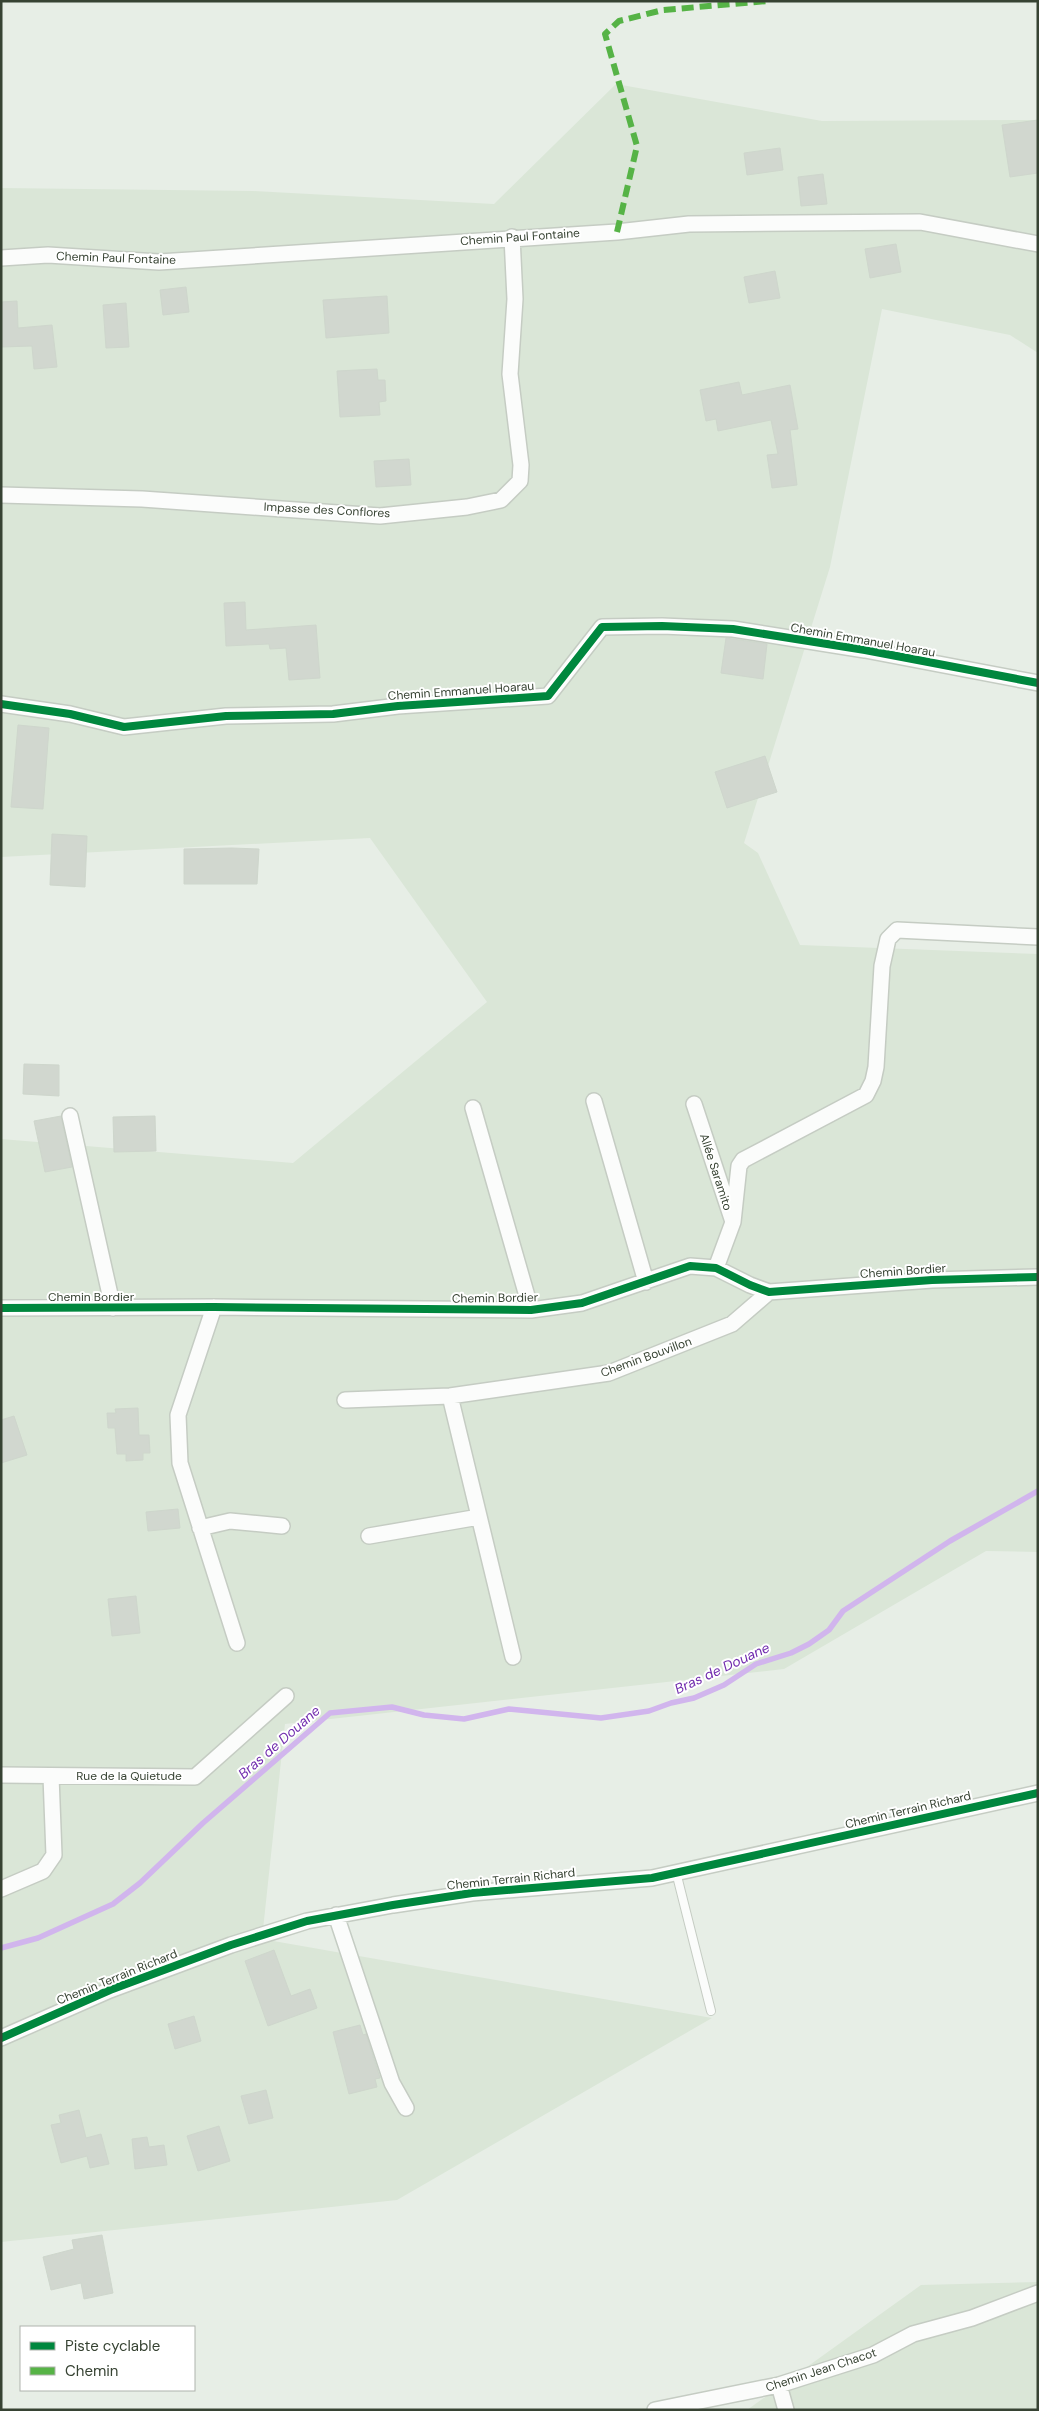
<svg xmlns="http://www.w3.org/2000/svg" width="1039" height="2411" viewBox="0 0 1039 2411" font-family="'DM Sans',sans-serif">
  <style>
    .residential { fill: #dae6d7 }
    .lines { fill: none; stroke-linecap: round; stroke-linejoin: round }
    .stream { stroke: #d1b5ed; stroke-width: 5.5 }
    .building { fill: #d1d7cf; stroke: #ced6cc }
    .lane-casing { stroke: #c5ccc3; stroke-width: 10 }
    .street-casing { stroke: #c5ccc3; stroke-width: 18 }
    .lane { stroke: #fbfcfb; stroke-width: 8 }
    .street { stroke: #fbfcfb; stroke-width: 15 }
    .quiet { stroke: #56b346; stroke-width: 6; stroke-dasharray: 12 6; stroke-linecap: butt }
    .cycleway-casing { stroke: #fff; stroke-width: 11 }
    .cycleway { stroke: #00873e; stroke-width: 8 }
    .labels { text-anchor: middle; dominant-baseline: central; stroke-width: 4; stroke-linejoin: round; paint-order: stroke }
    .street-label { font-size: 12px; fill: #374333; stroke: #fff }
    .water-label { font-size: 14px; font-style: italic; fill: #712cae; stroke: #fff }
  </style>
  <rect width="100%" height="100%" fill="#e7eee6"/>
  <path class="residential" d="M616,84L822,121L1038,120V353L1010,335L882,309L830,567L744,843L758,853L800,945L1038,954V1552L986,1551L784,1669L285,1724L262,1939L712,2018L397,2200L1,2242V1139L293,1163L487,1002L370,838L1,857V188L253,191L494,204Z
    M1038,2282V2410H747L921,2285Z"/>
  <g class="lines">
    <path class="stream" d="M1,1948L38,1938L113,1904L140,1883L203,1823L330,1713L392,1707L424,1715L464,1719L509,1709L601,1718L649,1711L671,1703L694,1698L724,1685L756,1664L791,1653L809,1644L829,1630L843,1611L950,1541L1038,1491"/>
  </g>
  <path class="building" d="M1038,120V173L1010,177L1002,125Z
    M780,148L783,170L747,175L744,153Z
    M823,174L827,204L801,206L798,177Z
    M896,244L901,272L870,278L865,249Z
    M775,271L780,298L749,303L744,277Z
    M186,287L189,312L163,315L160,290Z
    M387,296L389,333L326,338L323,300Z
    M17,301L18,328L52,325L57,367L34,369L32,346L1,347V302Z
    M126,303L129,347L106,348L103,305Z
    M377,369L378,380H385L386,401L379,402L380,415L340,417L337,371Z
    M739,382L742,395L790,385L798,429L790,430L797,485L772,488L767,455L778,454L771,420L718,431L716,419L706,421L700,390Z
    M409,459L411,485L376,487L374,461Z
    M245,602L246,630L316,625L320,678L289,680L286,648L270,649L269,644L226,646L224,603Z
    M726,638L767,644L763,679L721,673Z
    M18,725L49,728L43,809L11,807Z
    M765,756L777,792L727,808L715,772Z
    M52,834L87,836L85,887L50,885Z
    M232,848L259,849L257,884H184V849Z
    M24,1064L59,1065V1096L23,1094Z
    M61,1116L72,1167L45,1172L34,1121Z
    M155,1116L156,1151L114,1152L113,1117Z
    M138,1408L139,1435H149L150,1453H143V1460L126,1461V1454H117L115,1428H108L107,1413H116L115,1409Z
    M14,1416L27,1455L1,1463V1420Z
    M178,1509L180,1528L148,1531L146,1512Z
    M136,1596L140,1633L112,1636L108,1599Z
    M274,1950L291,1996L310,1989L317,2008L268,2026L245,1961Z
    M194,2016L201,2041L175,2049L168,2024Z
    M360,2025L363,2035L366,2034L380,2078L375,2079L377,2087L349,2094L333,2032Z
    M266,2090L273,2118L249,2124L241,2096Z
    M79,2110L86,2138L101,2134L109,2164L90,2168L87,2156L61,2163L51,2125L61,2123L59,2115Z
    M219,2126L230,2161L198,2171L187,2136Z
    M147,2137L149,2147L164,2145L167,2165L135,2169L132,2139Z
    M102,2235L113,2293L84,2299L81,2283L51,2290L43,2257L74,2249L72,2240Z"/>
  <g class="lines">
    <g class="lane-casing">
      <path id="lane" d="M676,1872L711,2011"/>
    </g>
    <g class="street-casing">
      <path id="street" d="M1,258L48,255L159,262L617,232L689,224L920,222L1038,244
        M1,495L142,499L380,516L467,507L501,500L520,481L521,465L510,374L515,299L512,237
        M1,704L70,714L124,727L226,716L333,714L398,706L548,696L602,627L662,626L733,629L865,650L1038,683
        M594,1101L646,1282
        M694,1104L733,1222L716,1268
        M473,1108L531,1310
        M70,1116L113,1308
        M733,1222L739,1166L743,1160L866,1095L873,1081L876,1067L882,966L888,939L897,930L1038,937
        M214,1307L178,1415L180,1463L237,1643
        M1,1308L214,1307L531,1310L582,1303L690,1266L716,1268L750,1285L769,1292L932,1280L1038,1277
        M450,1396L513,1657
        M345,1400L450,1396L609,1373L732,1324L769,1292
        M200,1528L230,1521L282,1526
        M369,1536L479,1517
        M1,1775L195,1777L286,1696
        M1,1889L43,1871L54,1855L51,1776
        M336,1915L392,2083L406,2108
        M1,2038L110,1990L231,1945L307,1921L393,1905L472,1893L652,1878L1038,1793
        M779,2385L786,2410
        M655,2410L779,2385L873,2355L913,2334L972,2318L1038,2293"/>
    </g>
    <use href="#lane" class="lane"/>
    <use href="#street" class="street"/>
    <path class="quiet" d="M617,232L637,146L605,34L619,21L663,10L768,1"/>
    <g class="cycleway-casing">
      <path id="cycleway" d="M1,704L70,714L124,727L226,716L333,714L398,706L548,696L602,627L662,626L733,629L865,650L1038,683
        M1,1308L214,1307L531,1310L582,1303L690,1266L716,1268L750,1285L769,1292L932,1280L1038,1277
        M1,2038L110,1990L231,1945L307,1921L393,1905L472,1893L652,1878L1038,1793"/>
    </g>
    <use href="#cycleway" class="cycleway"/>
  </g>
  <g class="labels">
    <g class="street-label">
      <text transform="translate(520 237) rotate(-4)">Chemin Paul Fontaine</text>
      <text transform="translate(116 258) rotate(2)">Chemin Paul Fontaine</text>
      <text transform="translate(327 510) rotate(3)">Impasse des Conflores</text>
      <text transform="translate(863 640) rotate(10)">Chemin Emmanuel Hoarau</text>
      <text transform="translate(461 691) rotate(-4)">Chemin Emmanuel Hoarau</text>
      <text transform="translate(716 1172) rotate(72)">Allée Saramito</text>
      <text transform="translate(903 1271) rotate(-4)">Chemin Bordier</text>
      <text x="91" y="1297">Chemin Bordier</text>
      <text transform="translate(495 1298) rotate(-1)">Chemin Bordier</text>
      <text transform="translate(646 1357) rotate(-20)">Chemin Bouvillon</text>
      <text x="129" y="1776">Rue de la Quietude</text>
      <text transform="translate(908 1810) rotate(-13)">Chemin Terrain Richard</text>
      <text transform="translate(511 1879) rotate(-6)">Chemin Terrain Richard</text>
      <text transform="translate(117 1977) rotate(-22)">Chemin Terrain Richard</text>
      <text transform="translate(821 2370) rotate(-18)">Chemin Jean Chacot</text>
    </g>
    <g class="water-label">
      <text transform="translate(722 1668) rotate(-25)">Bras de Douane</text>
      <text transform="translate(279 1742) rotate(-41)">Bras de Douane</text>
    </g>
  </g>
  <rect width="1039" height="2411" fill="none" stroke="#374333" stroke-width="5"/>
  <rect x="20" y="2326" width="175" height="65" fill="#ffffff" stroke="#afb4ad"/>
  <rect x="30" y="2342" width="25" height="8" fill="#00873e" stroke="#afb4ad"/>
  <text x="65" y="2351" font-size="15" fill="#374333">Piste cyclable</text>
  <rect x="30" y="2367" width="25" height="8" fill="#56b346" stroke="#afb4ad"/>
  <text x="65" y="2376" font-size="15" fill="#374333">Chemin</text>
</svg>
